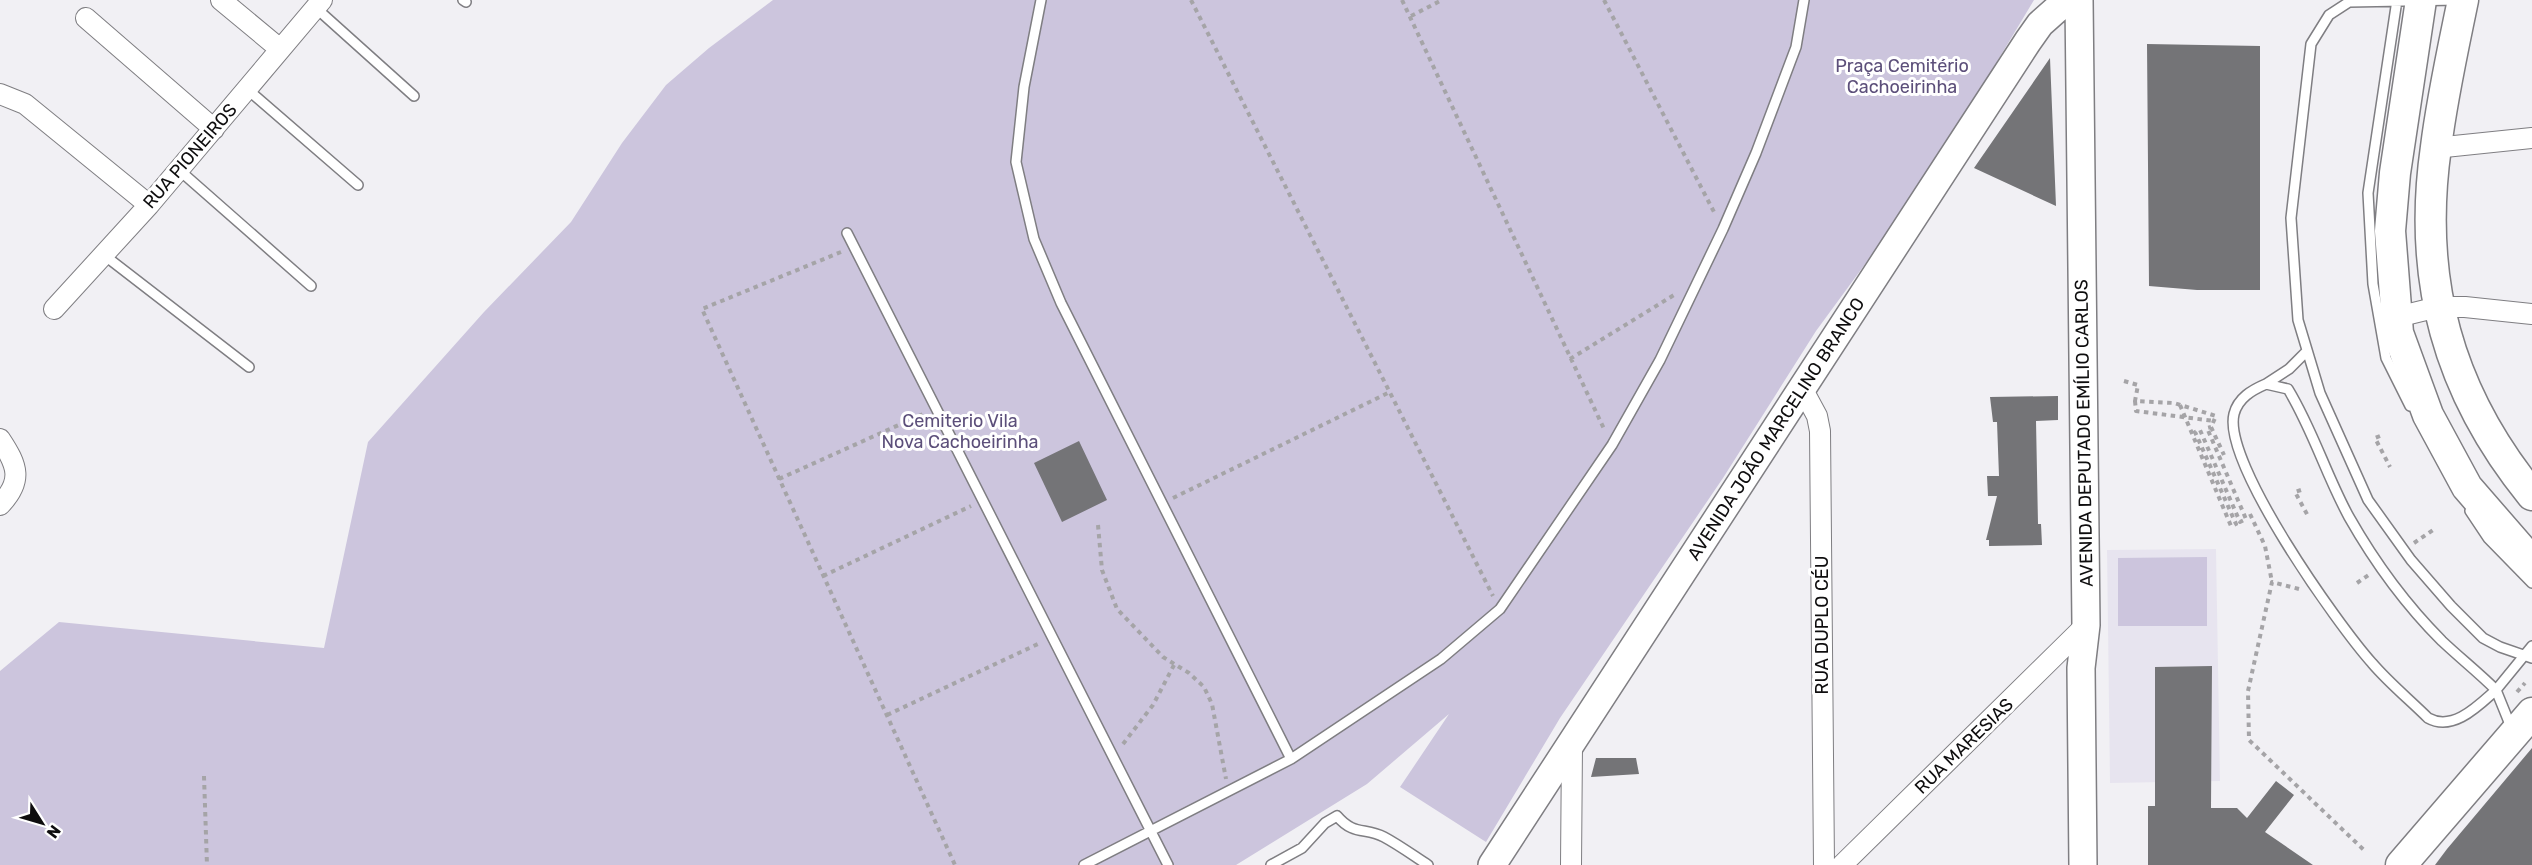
<svg xmlns="http://www.w3.org/2000/svg" width="2532" height="865" viewBox="0 0 2532 865" font-family="Rubik,sans-serif">
  <style>
    .built { fill: #e7e4ef }
    .green { fill: #ccc5dd }
    .building { fill: #747477 }
    .lines { fill: none; stroke-linecap: round; stroke-linejoin: round }
    .lane-casing { stroke: #7f7e82; stroke-width: 12 }
    .street-casing { stroke: #7f7e82; stroke-width: 22 }
    .secondary-casing { stroke: #7f7e82; stroke-width: 30 }
    .primary-casing { stroke: #7f7e82; stroke-width: 33 }
    .path { stroke: #a5a4a7; stroke-width: 4; stroke-dasharray: 4.5 4.5; stroke-linecap: butt }
    .lane { stroke: #fff; stroke-width: 9 }
    .street { stroke: #fff; stroke-width: 20 }
    .secondary { stroke: #fff; stroke-width: 27 }
    .primary { stroke: #fff; stroke-width: 30 }
    .path-bridge { stroke: #a5a4a7; stroke-width: 4; stroke-dasharray: 4.5 4.5; stroke-linecap: butt }
    .labels { text-anchor: middle; dominant-baseline: central; stroke-width: 6; stroke-linejoin: round; paint-order: stroke }
    .park-label { font-size: 18px; fill: #5c4f7a; stroke: #fff }
    .street-label { font-size: 18px; fill: #0e0d0e; stroke: #fff }
  </style>
  <rect width="100%" height="100%" fill="#f1f0f4"/>
  <path class="built" d="M2216,549L2220,781L2110,783L2107,550Z"/>
  <path class="green" d="M773,0H2034L1923,185L1816,331L1723,478L1560,718L1486,842L1400,787L1449,714L1367,784L1236,865H0V671L59,622L324,648L368,442L484,312L571,222L622,143L666,85L709,48Z
    M2207,557V626H2118V558Z"/>
  <path class="building" d="M2147,44L2260,46V290H2197L2149,286Z
    M2050,58L2056,206L1974,168Z
    M2058,396V420L2036,421L2038,524H2041L2042,545L1989,546V540H1986L1997,496H1988L1987,476H1999L1997,422H1993L1990,397Z
    M1079,441L1107,500L1062,522L1034,463Z
    M2212,666L2211,808H2237L2247,818L2276,781L2294,795L2265,832L2313,865H2148V806H2155V667Z
    M2532,748V865H2435L2447,849Z
    M1596,758H1636L1639,774L1591,777Z"/>
  <g class="lines">
    <g class="lane-casing">
      <path id="lane" d="M463,0L466,2
        M1041,0L1024,87L1016,162L1034,239L1061,303L1291,759
        M2397,0L2368,193L2373,284L2386,358L2410,406
        M2458,0L2349,2L2329,15L2311,44L2291,218L2298,320L2320,393L2368,500L2411,560L2451,606L2483,638L2500,647L2532,658
        M316,8L414,96
        M247,89L358,185
        M178,169L311,286
        M847,233L1168,865
        M104,255L249,367
        M2266,384L2288,389C2313,430 2326,475 2349,517C2374,561 2406,605 2442,641C2460,658 2479,673 2496,690C2478,706 2453,732 2428,718C2410,700 2389,683 2372,663C2338,625 2222,462 2234,414C2238,398 2252,390 2266,384Z
        M2266,384L2289,369L2306,352
        M2470,511L2488,538L2532,583
        M2511,727L2496,690L2532,646
        M1084,865L1291,759L1441,659L1500,609L1612,445L1660,360L1723,229L1756,153L1796,47L1804,0
        M1271,865L1302,848L1325,823L1337,816C1354,836 1365,827 1384,837C1399,845 1414,856 1428,865"/>
    </g>
    <g class="street-casing">
      <path id="street" d="M221,0L280,49
        M86,18L214,129
        M0,94L25,104L149,205
        M2435,148L2532,138
        M54,309L149,205L322,0
        M2397,317L2438,307H2465L2532,314
        M1803,390L1817,416L1820,431L1824,865
        M0,439C18,466 23,481 0,505
        M1571,865L1572,745
        M1842,865L2086,625"/>
    </g>
    <g class="secondary-casing">
      <path id="secondary" d="M2079,0L2086,625L2081,668L2083,865
        M1492,865L2028,41L2040,24L2067,0"/>
    </g>
    <g class="primary-casing">
      <path id="primary" d="M2421,0L2395,173L2390,231L2398,333L2428,415L2467,487L2532,562
        M2463,0C2453,49 2442,98 2436,147C2417,279 2448,392 2532,495
        M2401,865L2532,713"/>
    </g>
    <path class="path" d="M1191,0L1493,596
      M1402,0L1605,431
      M1604,0L1714,212
      M1411,16L1442,0
      M841,252L702,309L955,865
      M1570,359L1674,295
      M2124,381L2138,385L2135,401L2174,403L2216,416L2211,427L2224,455
      M2135,401L2136,411L2214,421
      M2380,436L2375,438L2390,467
      M779,479L923,414
      M2301,490L2295,492L2308,516
      M1173,498L1390,392
      M2250,514L2265,546L2272,582
      M1098,525L1102,570L1117,609L1163,657L1189,673L1204,687L1212,704L1226,779
      M2414,543L2433,530
      M823,576L971,506
      M2357,583L2370,574
      M2299,589L2272,582L2248,691L2249,740L2366,852
      M2517,692L2525,683
      M887,715L1040,643
      M1123,744L1153,705L1174,665
      M204,776L207,865"/>
    <use href="#lane" class="lane"/>
    <use href="#street" class="street"/>
    <use href="#secondary" class="secondary"/>
    <use href="#primary" class="primary"/>
    <path class="path-bridge" d="M2180,405L2231,526L2236,524L2195,432L2200,430L2240,522L2246,519L2207,428L2211,427"/>
  </g>
  <g class="labels">
    <g class="park-label">
      <text x="1902" y="66">Praça Cemitério<tspan x="1902" dy="21">Cachoeirinha</tspan></text>
      <text x="960" y="421">Cemiterio Vila<tspan x="960" dy="21">Nova Cachoeirinha</tspan></text>
    </g>
    <g class="street-label">
      <text transform="translate(190 156) rotate(-49)">RUA PIONEIROS</text>
      <text transform="translate(1776 429) rotate(-57)">AVENIDA JOÃO MARCELINO BRANCO</text>
      <text transform="translate(2084 433) rotate(-91)">AVENIDA DEPUTADO EMÍLIO CARLOS</text>
      <text transform="translate(1822 625) rotate(-90)">RUA DUPLO CÉU</text>
      <text transform="translate(1964 746) rotate(-44)">RUA MARESIAS</text>
    </g>
  </g>
  <g transform="translate(42 823) rotate(127)" stroke="#ffffff" stroke-width="4.5" paint-order="stroke">
  <path d="M0-4.5L10 22L0 15L-10 22Z" fill="#0e0d0e"/>
  <text y="-9" font-size="16" font-weight="bold" text-anchor="middle" fill="#0e0d0e">N</text>
  </g>
</svg>
